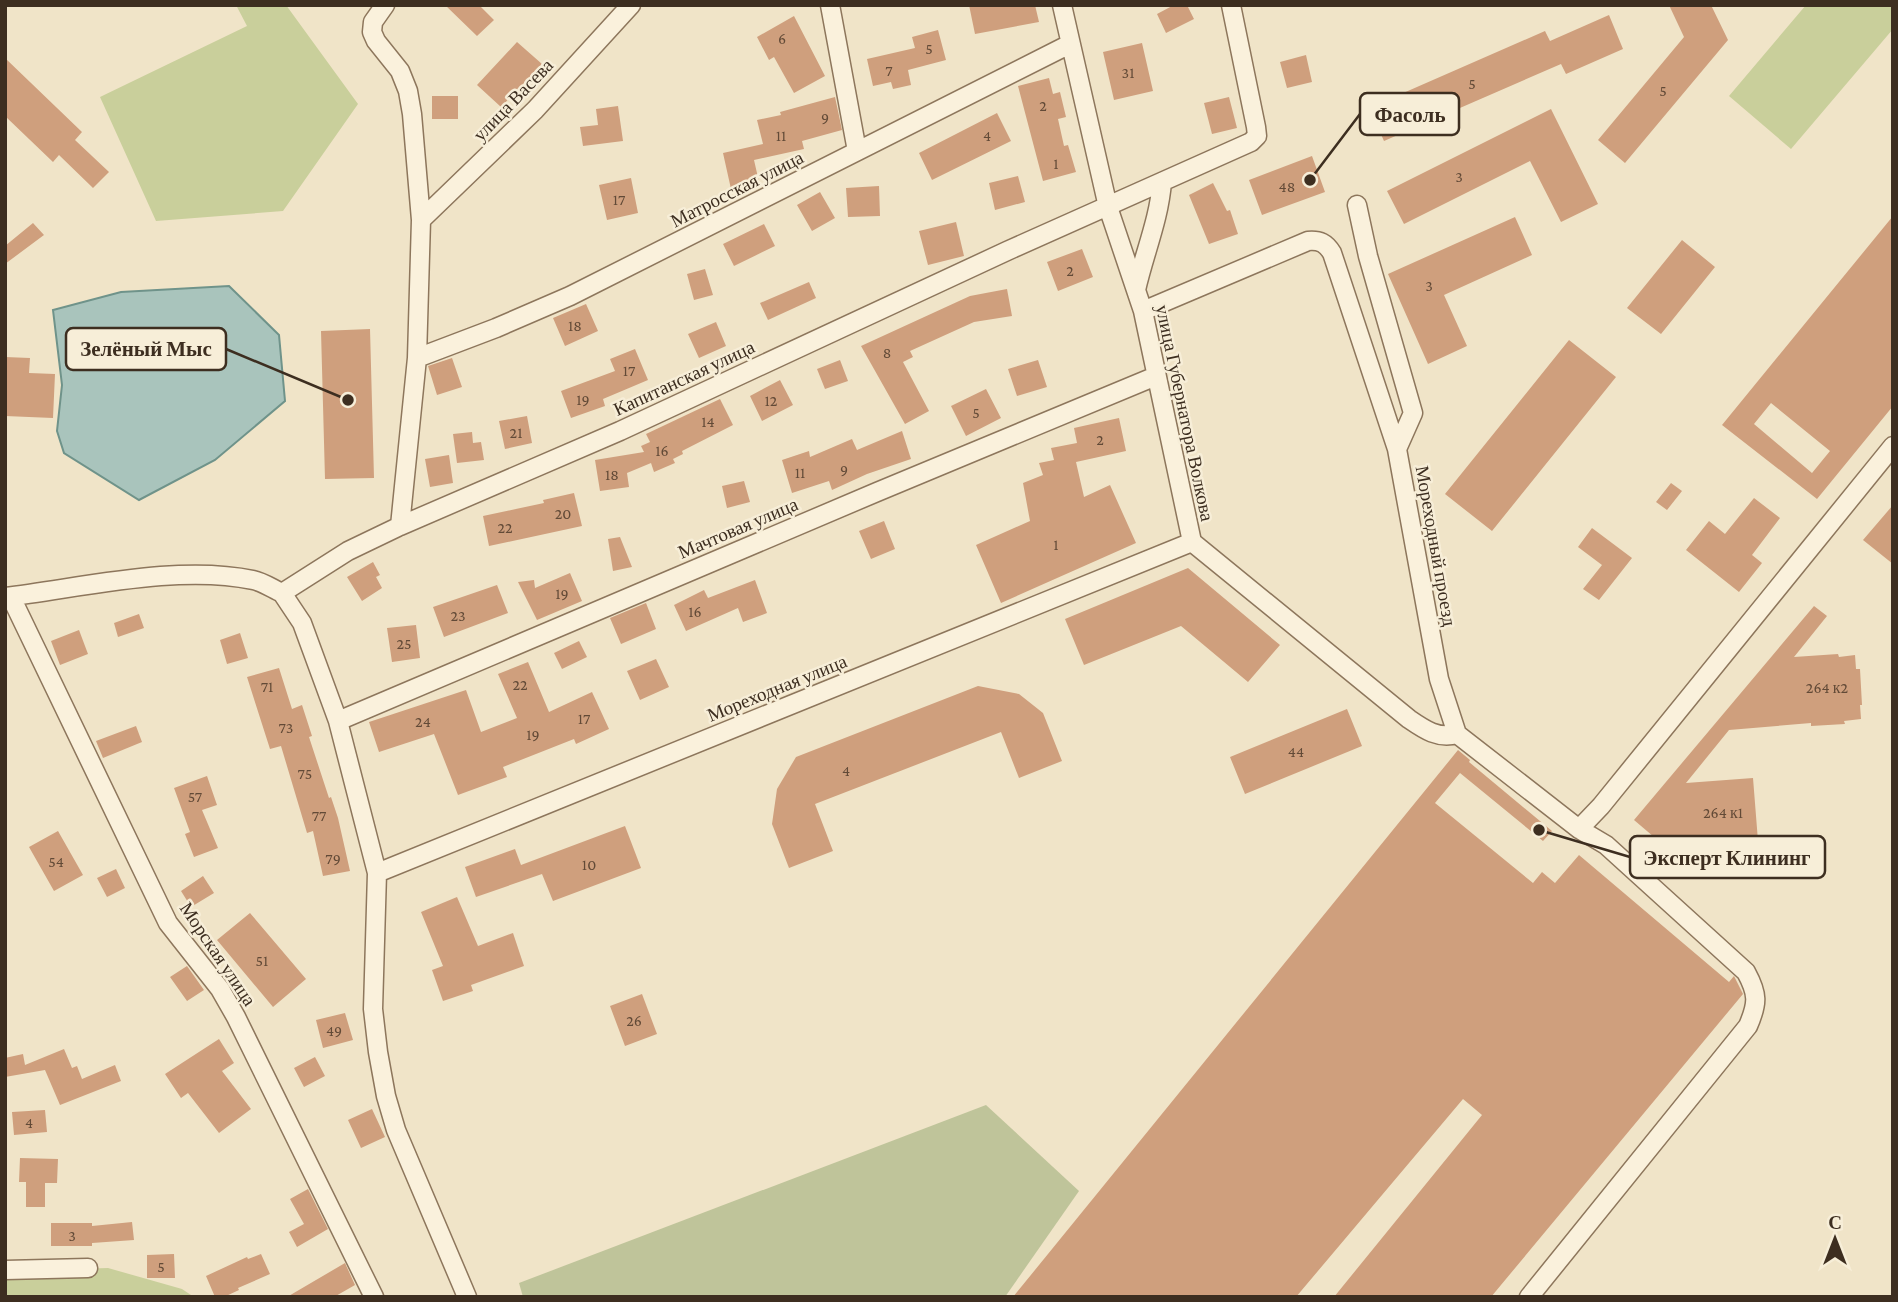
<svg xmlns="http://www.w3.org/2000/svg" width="1898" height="1302" viewBox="0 0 1898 1302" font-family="'Crimson Pro',serif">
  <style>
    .green { fill: #c9cf9b }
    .cemetery { fill: #bfc49a }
    .water { fill: #a9c4bc; stroke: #6f938a; stroke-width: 2 }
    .building { fill: #cf9f7d; fill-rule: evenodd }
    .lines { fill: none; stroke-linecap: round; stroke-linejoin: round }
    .minor-casing { stroke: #8d765c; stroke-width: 21 }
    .minor { stroke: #faf1dc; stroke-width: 18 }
    .labels { text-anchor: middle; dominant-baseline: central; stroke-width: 5; stroke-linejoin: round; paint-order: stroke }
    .number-label { font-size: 16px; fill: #624a37 }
    .street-label { font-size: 19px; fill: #3d2e20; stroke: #f7eed8 }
    .leader { fill: none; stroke: #3d2e20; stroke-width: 2.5 }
    .callout-dot { fill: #3d2e20; stroke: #f7eed8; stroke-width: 2.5 }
    .callout { fill: #f7eed8; stroke: #3d2e20; stroke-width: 2.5 }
    .callout-label { font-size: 21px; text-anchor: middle; font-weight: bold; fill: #3d2e20 }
  </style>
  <rect width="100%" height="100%" fill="#f0e4c8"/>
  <path class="green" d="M236,5H286L358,104L283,211L156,221L100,97L247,26Z
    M1806,5H1893V29L1791,149L1729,96Z
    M108,1268L182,1289L194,1297H5V1276L11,1271Z"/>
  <path class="cemetery" d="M986,1105L1079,1191L1005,1297H523L519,1283Z"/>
  <path class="water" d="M229,286L279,335L285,401L215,460L139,500L64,453L57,431L62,385L53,310L121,292Z"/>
  <path class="building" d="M445,5H479L494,20L477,36Z
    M969,5H1035L1039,22L975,34Z
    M1174,5H1187L1194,19L1166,33L1157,14Z
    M1669,5H1711L1728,40L1625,163L1598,140L1684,37Z
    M1609,15L1623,49L1566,74L1561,64L1384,141L1369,108L1545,31L1550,41Z
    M794,16L825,76L794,93L774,57L769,60L757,37Z
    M938,30L946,60L908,70L911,85L893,89L891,82L873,86L867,59L915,48L912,37Z
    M517,42L542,64L501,107L477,85Z
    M1142,43L1153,91L1114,100L1103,52Z
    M1306,55L1312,82L1287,88L1280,62Z
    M5,58L82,132L75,140L109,172L93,188L59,155L53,162L5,116Z
    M1049,78L1053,94L1060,92L1066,117L1058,119L1064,146L1068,145L1076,172L1043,181L1018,86Z
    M432,96H458V119H432Z
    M835,97L842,130L802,141L804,149L754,160L759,182L731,189L723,153L763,144L757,120L781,115L780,112Z
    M1229,97L1237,128L1212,134L1204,103Z
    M618,106L623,141L583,146L580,127L598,125L596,109Z
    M1551,109L1598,204L1561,222L1530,161L1404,224L1387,191Z
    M997,113L1011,141L932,180L919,153Z
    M1312,156L1325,192L1262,215L1249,180Z
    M1018,176L1025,202L995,210L989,183Z
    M631,178L638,213L607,220L599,185Z
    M1213,183L1227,211L1230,210L1238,234L1209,244L1189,195Z
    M879,186L880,216L848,217L846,188Z
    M820,192L835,218L812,231L797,205Z
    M1893,216V406L1817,499L1722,425ZM1771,403L1830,451L1812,473L1754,424Z
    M1515,217L1532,255L1444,295L1467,346L1428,364L1388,274Z
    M956,222L964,256L928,265L919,231Z
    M33,223L44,235L5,264V246Z
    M764,224L775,246L734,266L723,244Z
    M1682,240L1715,267L1661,334L1627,308Z
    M1082,249L1093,277L1058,291L1047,262Z
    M705,269L713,295L694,300L687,274Z
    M809,282L816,298L768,320L760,303Z
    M1007,289L1012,316L974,322L910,351L913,357L903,362L929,411L905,424L861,346L970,296Z
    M586,304L598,331L565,346L553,318Z
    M716,322L726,346L699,358L688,334Z
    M370,329L374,478L325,479L321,331Z
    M1569,340L1616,377L1492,531L1445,494Z
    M635,349L648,380L603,399L605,406L571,418L561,391L615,371L610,359Z
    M5,357L30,358L29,373L55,374L53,418L5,416Z
    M452,358L462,387L437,395L428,366Z
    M840,360L848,381L825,389L817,369Z
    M1038,360L1047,387L1017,396L1008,369Z
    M780,380L793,405L762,421L750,396Z
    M986,389L1001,418L966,436L951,406Z
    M720,399L733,425L682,451L683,454L673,459L675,463L654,472L651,463L627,473L629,487L600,491L595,460L644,452L641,446L650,442L646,434Z
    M527,416L532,443L505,449L499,421Z
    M1119,418L1126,451L1076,462L1084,497L1110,485L1136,543L1001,603L976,545L1030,521L1023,483L1043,475L1039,463L1054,460L1051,448L1077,443L1074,428Z
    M902,431L911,459L867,474L832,490L829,481L792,493L782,460L809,451L810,457L852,439L857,450Z
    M472,432L473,443L481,442L484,460L457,463L453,434Z
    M449,455L453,483L430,487L425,459Z
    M744,481L750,502L727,508L722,486Z
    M1671,483L1682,491L1667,510L1656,502Z
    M574,493L582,526L489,546L483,516L544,503L543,500Z
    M1754,498L1780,518L1752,555L1762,563L1739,592L1686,550L1709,521L1725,534Z
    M1893,505V564L1863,540Z
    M884,521L895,549L871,559L859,531Z
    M1592,528L1632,558L1599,600L1583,589L1602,565L1578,547Z
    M620,537L632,567L613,571L608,539Z
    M373,562L380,575L376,577L382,588L362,601L347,577Z
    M1188,568L1280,645L1248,682L1181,626L1084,665L1065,619Z
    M570,573L582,601L537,620L518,582L534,580L535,588Z
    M755,580L767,613L743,622L738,608L686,631L674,605L704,590L708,598Z
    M497,585L508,613L444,637L433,607Z
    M646,603L656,629L621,644L610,618Z
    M1814,606L1827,616L1794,657L1838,654L1839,657L1855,655L1856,669H1860L1862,705H1860L1861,719L1844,721L1845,724L1811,726V723L1729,730L1686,783L1753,778L1758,841L1742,842V846L1708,848V844L1667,848L1634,820Z
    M139,614L144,628L118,637L114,623Z
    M416,625L420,658L392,662L387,628Z
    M79,630L88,654L60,665L51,641Z
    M240,633L248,658L227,664L220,640Z
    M579,641L587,657L562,669L554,653Z
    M656,659L669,687L640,700L627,671Z
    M528,662L549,712L592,692L609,729L576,744L574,739L503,767L507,777L458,795L434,734L379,752L369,722L466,690L481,732L517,718L498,674Z
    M279,668L292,709L302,705L312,736L309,737L329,798L331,797L338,818L350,871L323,876L313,831L307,833L281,746L270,749L247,677Z
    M978,686L1019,694L1043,713L1062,761L1019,778L1001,732L815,804L833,851L789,868L772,824L777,789L796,757Z
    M1347,709L1362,746L1245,794L1230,757Z
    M136,726L142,742L103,758L96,741Z
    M1458,750L1470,760L1469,762L1552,831L1543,841L1460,773L1435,803L1533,883L1542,872L1555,883L1579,855L1729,982L1734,976L1743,994L1491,1297H1334L1482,1115L1463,1099L1296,1297H1013Z
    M207,776L217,805L202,810L218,848L194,857L185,834L190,832L174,788Z
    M625,826L641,868L553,901L542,874L476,897L465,867L515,849L521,865Z
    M58,831L83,875L54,891L29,847Z
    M116,869L125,888L107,897L97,878Z
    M203,876L214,893L191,907L181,891Z
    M457,897L478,946L513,933L524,966L471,985L473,991L443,1001L432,970L443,966L421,912Z
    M250,913L306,979L273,1007L217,940Z
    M187,966L204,990L187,1001L170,977Z
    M642,994L657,1034L625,1046L610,1006Z
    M345,1013L353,1040L323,1048L316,1020Z
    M219,1039L234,1063L222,1071L251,1109L219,1133L188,1093L181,1098L165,1074Z
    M64,1049L72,1068L77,1066L82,1079L115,1065L121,1081L60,1105L45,1070L5,1077V1058L23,1054L25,1065Z
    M315,1057L325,1076L304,1087L294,1068Z
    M372,1109L385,1137L361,1148L348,1120Z
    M45,1110L47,1132L14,1135L12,1112Z
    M20,1158L58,1159L57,1183H45V1207H26V1182H19Z
    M308,1189L328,1229L297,1247L289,1232L304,1224L290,1199Z
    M132,1222L134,1240L92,1243V1246H51V1223H92V1226Z
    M174,1254L175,1278H147V1255Z
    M261,1254L270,1274L238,1288L239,1290L224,1297H215L206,1276L247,1257L248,1259Z
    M345,1263L355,1285L334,1297H287Z"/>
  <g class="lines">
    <g class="minor-casing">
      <path id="minor" d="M385,5L373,22L372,32L376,41L400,71L408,91L412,114L421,220L417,358L400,526
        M830,5L857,151
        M1062,5L1108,207L1143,311L1192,542L1409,719C1425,730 1438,739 1457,734L1579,829L1606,845L1746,972C1758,994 1758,1003 1748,1026L1529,1297
        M1357,205L1368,256L1413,413L1397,449L1439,679L1457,734
        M421,220L535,110L631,5
        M1136,290C1144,254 1159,220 1162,182
        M1143,311L1308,241C1320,240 1326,243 1332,253L1397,449
        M417,358L496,328L570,296L1070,44
        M282,593L348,551L400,526L620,431L1007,251L1251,142L1257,136L1256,127L1231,5
        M282,593L302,623L338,721L377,873L373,1009L378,1052L386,1096L396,1130L467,1297
        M5,597C81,588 178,564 253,580C263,582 273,589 282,593
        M11,597L168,923L220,989L236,1017L374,1297
        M338,721L877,492L1156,376
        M1579,829L1601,806L1893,446
        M377,873L1192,542
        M5,1270L88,1268"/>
    </g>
    <use href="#minor" class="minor"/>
  </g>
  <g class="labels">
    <g class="number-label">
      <text x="782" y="38">6</text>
      <text x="929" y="48">5</text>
      <text x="889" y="70">7</text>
      <text x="1128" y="72">31</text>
      <text x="1472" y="83">5</text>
      <text x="1663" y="90">5</text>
      <text x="1043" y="105">2</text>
      <text x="825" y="117">9</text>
      <text x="781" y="135">11</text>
      <text x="987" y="135">4</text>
      <text x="1056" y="163">1</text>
      <text x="1459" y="176">3</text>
      <text x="1287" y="186">48</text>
      <text x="619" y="199">17</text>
      <text x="1070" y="270">2</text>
      <text x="1429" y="285">3</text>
      <text x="575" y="325">18</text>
      <text x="887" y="352">8</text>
      <text x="629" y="370">17</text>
      <text x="583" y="399">19</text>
      <text x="771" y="400">12</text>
      <text x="976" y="412">5</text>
      <text x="708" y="421">14</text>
      <text x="516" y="432">21</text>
      <text x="1100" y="439">2</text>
      <text x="662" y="450">16</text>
      <text x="844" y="469">9</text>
      <text x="800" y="472">11</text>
      <text x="612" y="474">18</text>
      <text x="563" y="513">20</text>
      <text x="505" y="527">22</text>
      <text x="1056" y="544">1</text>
      <text x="562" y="593">19</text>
      <text x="695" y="611">16</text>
      <text x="458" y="615">23</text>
      <text x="404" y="643">25</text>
      <text x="520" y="684">22</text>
      <text x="267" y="686">71</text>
      <text x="1827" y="687">264 к2</text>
      <text x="584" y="718">17</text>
      <text x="423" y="721">24</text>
      <text x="286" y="727">73</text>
      <text x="533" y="734">19</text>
      <text x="1296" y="751">44</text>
      <text x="846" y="770">4</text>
      <text x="305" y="773">75</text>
      <text x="195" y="796">57</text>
      <text x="1723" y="812">264 к1</text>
      <text x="319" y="815">77</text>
      <text x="333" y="858">79</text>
      <text x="56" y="861">54</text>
      <text x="589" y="864">10</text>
      <text x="262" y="960">51</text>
      <text x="634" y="1020">26</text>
      <text x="334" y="1030">49</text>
      <text x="29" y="1122">4</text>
      <text x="72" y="1235">3</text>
      <text x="161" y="1266">5</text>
    </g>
    <g class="street-label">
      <text transform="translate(513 100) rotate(-46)">улица Васева</text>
      <text transform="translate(737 189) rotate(-27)">Матросская улица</text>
      <text transform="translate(684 378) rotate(-25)">Капитанская улица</text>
      <text transform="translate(1185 413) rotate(78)">улица Губернатора Волкова</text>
      <text transform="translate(738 528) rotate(-23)">Мачтовая улица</text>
      <text transform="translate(1436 546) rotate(80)">Мореходный проезд</text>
      <text transform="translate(777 688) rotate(-22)">Мореходная улица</text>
      <text transform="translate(218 954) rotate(56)">Морская улица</text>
    </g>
  </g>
  <path class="leader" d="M1310 180L1360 114M348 400L226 349M1539 830L1630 857"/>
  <g class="callout-dot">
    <circle cx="1310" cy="180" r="7"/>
    <circle cx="348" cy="400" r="7"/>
    <circle cx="1539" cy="830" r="7"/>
  </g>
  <g class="callout">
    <rect x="1360" y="93" width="99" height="42" rx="7"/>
    <rect x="66" y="328" width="160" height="42" rx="7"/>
    <rect x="1630" y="836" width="195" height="42" rx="7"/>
  </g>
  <g class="callout-label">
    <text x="1410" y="122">Фасоль</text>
    <text x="146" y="356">Зелёный Мыс</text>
    <text x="1727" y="865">Эксперт Клининг</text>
  </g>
  <rect width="1898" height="1302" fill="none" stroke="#3d2e20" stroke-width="14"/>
  <g transform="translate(1835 1239)" stroke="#f7eed8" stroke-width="5" paint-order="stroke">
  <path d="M0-5L12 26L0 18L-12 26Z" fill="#3d2e20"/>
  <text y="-10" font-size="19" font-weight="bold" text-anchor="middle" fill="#3d2e20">С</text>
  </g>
</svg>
